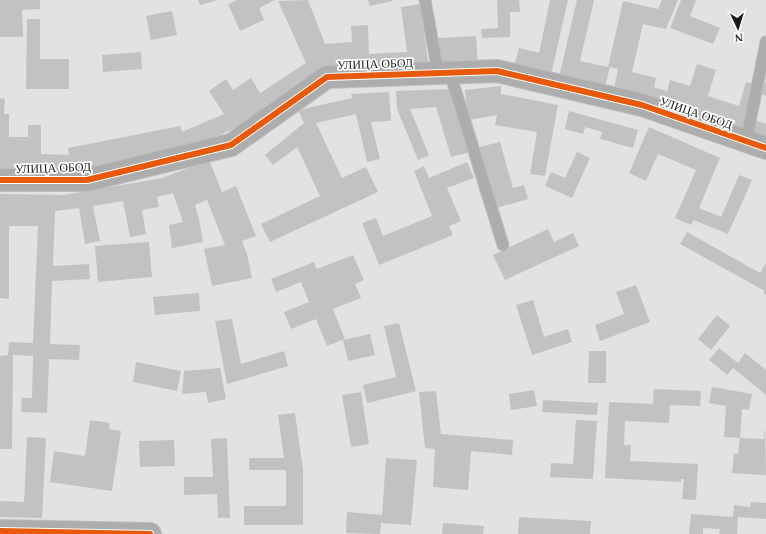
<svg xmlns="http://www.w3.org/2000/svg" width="766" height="534" viewBox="0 0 766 534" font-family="Georgia,serif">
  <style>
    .building { fill: #c3c1c2 }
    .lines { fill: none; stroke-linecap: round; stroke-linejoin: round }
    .service-casing { stroke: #bfbebf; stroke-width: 13 }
    .minor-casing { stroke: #bfbebf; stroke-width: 24 }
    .tertiary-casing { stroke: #bfbebf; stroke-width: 24 }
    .service { stroke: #aeadad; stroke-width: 11 }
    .minor { stroke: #aeadad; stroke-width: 22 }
    .tertiary { stroke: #aeadad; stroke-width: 22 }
    .cycleway-casing { stroke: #fff; stroke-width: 8 }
    .cycleway { stroke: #e8590c; stroke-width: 6 }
    .labels { text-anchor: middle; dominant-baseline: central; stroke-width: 3.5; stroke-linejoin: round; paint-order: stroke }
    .street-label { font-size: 12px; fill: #1b191b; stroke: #fff }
  </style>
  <rect width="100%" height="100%" fill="#e4e1e4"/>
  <path class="building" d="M0,0H40V9L22,10L23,37H0Z
    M198,0H218L200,5Z
    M237,0H275L259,8L264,20L240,31L228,4Z
    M308,0L325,44L352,42L351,26L368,25L369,54L407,52L401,7L420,4L429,69L322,76L252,120L188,150L73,173L0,172V98L5,99L4,114H9V137H28V125H41V154L69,155L68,148L180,126L182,132L224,114L209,91L226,79L233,90L251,78L260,93L306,63L278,1Z
    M368,0H392V1L370,6Z
    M497,0H519L520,12H510V37L482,38L481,29L498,28Z
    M550,0H568L551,75L514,67L519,48L539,53Z
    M577,0H594L580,61L608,67L623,1L658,9L662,0H678L666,29L643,24L632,72L656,78L654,87L667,91L670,80L690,86L697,64L716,70L708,96L739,106L746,82L753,84L744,133L614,89L618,69L610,67L605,87L559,77Z
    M681,0H696L690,16L720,28L713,44L670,28Z
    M172,11L177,35L151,40L146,16Z
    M27,19H40V59H69V89H26Z
    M476,36L478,65L440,67L438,38Z
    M141,52L142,69L103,72L102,55Z
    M766,80V96L761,94Z
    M501,86V94L558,105L545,176L530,174L537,132L495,125L497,115L468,120L465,90Z
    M452,89L470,152L451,157L436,107L410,109L429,155L418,160L397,109L396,91Z
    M389,92L391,121L371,122L380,159L367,162L356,114L316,123L342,178L366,167L378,192L270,242L261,224L320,196L297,147L273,165L265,155L304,123L298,110L352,98L351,94Z
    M569,111L638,130L633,148L600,139L602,132L585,127L583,134L565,129Z
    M755,120L766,124V140L751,135Z
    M649,127L720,158L699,208L721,217L739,175L752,180L728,234L694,220L691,225L675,218L696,170L658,154L646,181L629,173Z
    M500,142L513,188L524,185L528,199L496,208L479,147Z
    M577,152L590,158L572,198L545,186L551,172L565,178Z
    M209,160L222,192L236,186L256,236L242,241L247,254L252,278L212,286L204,249L225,245L207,200L195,205L199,219L203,242L172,248L169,225L183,222L173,193L157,197L159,207L142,210L146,234L130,237L123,201L93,206L100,241L85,244L79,208L55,211L53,266L89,264L90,279L52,281L50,344L80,345L79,360L49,359L47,413L21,412L22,398H32L33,356L13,355L12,449H0V356L8,355L9,342L33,343L38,226H9V299L0,298V194L64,195L162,178Z
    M467,162L474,178L447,188L461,221L449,226L453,235L379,265L362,223L376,218L383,236L432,216L414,171L424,166L429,178Z
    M548,229L554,242L573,233L579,246L505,280L493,255Z
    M687,232L760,273L766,263V295L763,293L765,291L680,244Z
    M149,242L152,277L98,282L95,246Z
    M353,255L364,280L355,284L361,298L333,309L345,339L327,346L316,319L291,329L284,312L309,302L301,282L276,292L271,279L314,262L317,269Z
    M636,285L650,322L600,341L595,325L624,314L616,292Z
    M199,293L200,311L155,315L153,297Z
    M533,300L544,337L568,329L572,342L532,355L516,305Z
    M717,315L730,326L711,350L698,339Z
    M232,319L241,364L284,351L288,366L227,384L215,321Z
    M399,323L416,391L367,403L363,385L396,377L384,326Z
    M370,334L375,355L348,361L343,340Z
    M719,348L738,363L745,353L766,370V395L733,368L727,375L709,360Z
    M589,351H606V383H588Z
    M136,362L181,371L177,391L133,382Z
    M220,368L226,399L208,403L206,392L182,394L184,371Z
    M712,387L752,394L749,410L742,409L740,438L724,437L726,406L709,403Z
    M654,389L701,391L700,406L670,405L669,423L625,421L624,445H631L630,461L698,464L696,500L682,499L684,479H681V482L605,478L609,402L653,404Z
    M534,390L537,406L511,410L509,394Z
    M436,391L441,434L513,440L512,455L471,451L468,490L433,487L435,449L425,448L419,392Z
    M361,392L369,444L351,447L342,395Z
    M543,400L598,403L597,415L542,412Z
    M295,413L303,470V525H244V506H286V470H249V458H284L278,415Z
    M90,420L110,423L109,429L121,431L112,491L50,482L54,451L85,456Z
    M576,420L597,421L593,479L550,477L551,463L573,464Z
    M765,426L766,475L732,473L734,454H738L740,438L764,439Z
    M27,437L46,438L42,518L0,517V501L24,502Z
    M227,438L230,518H218L217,494L184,495V477H213L211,439Z
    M174,440L175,466L140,467L139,441Z
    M386,458L417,460L411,525L381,523L380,534L346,533L347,512L382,515Z
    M751,502L766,503V519L738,517L737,534H719L720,529L703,528V534H689L691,514L733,517L734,505L750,507Z
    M519,517L591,521L590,534H518Z
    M443,523L484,526L483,534H442Z"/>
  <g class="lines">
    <g class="service-casing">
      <path id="service" d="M425,0L438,73
        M450,73L503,245
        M746,142L766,42"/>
    </g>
    <g class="minor-casing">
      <path id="minor" d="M0,531L150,534"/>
    </g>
    <g class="tertiary-casing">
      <path id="tertiary" d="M0,180H87L231,145L327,77L497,71L642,105L766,148"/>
    </g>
    <use href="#service" class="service"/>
    <use href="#minor" class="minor"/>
    <use href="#tertiary" class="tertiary"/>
    <g class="cycleway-casing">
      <path id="cycleway" d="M0,180H87L231,145L327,77L497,71L642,105L766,148
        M0,531L150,534"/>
    </g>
    <use href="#cycleway" class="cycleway"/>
  </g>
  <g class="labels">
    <g class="street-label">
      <text transform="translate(375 64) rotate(-2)">УЛИЦА ОБОД</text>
      <text transform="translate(696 113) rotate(19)">УЛИЦА ОБОД</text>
      <text transform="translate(53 168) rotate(-2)">УЛИЦА ОБОД</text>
    </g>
  </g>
  <g transform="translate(738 28) rotate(176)" stroke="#ffffff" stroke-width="3" paint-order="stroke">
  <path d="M0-3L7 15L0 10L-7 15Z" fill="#1b191b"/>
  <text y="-6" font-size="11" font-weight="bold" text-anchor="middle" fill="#1b191b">N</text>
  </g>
</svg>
